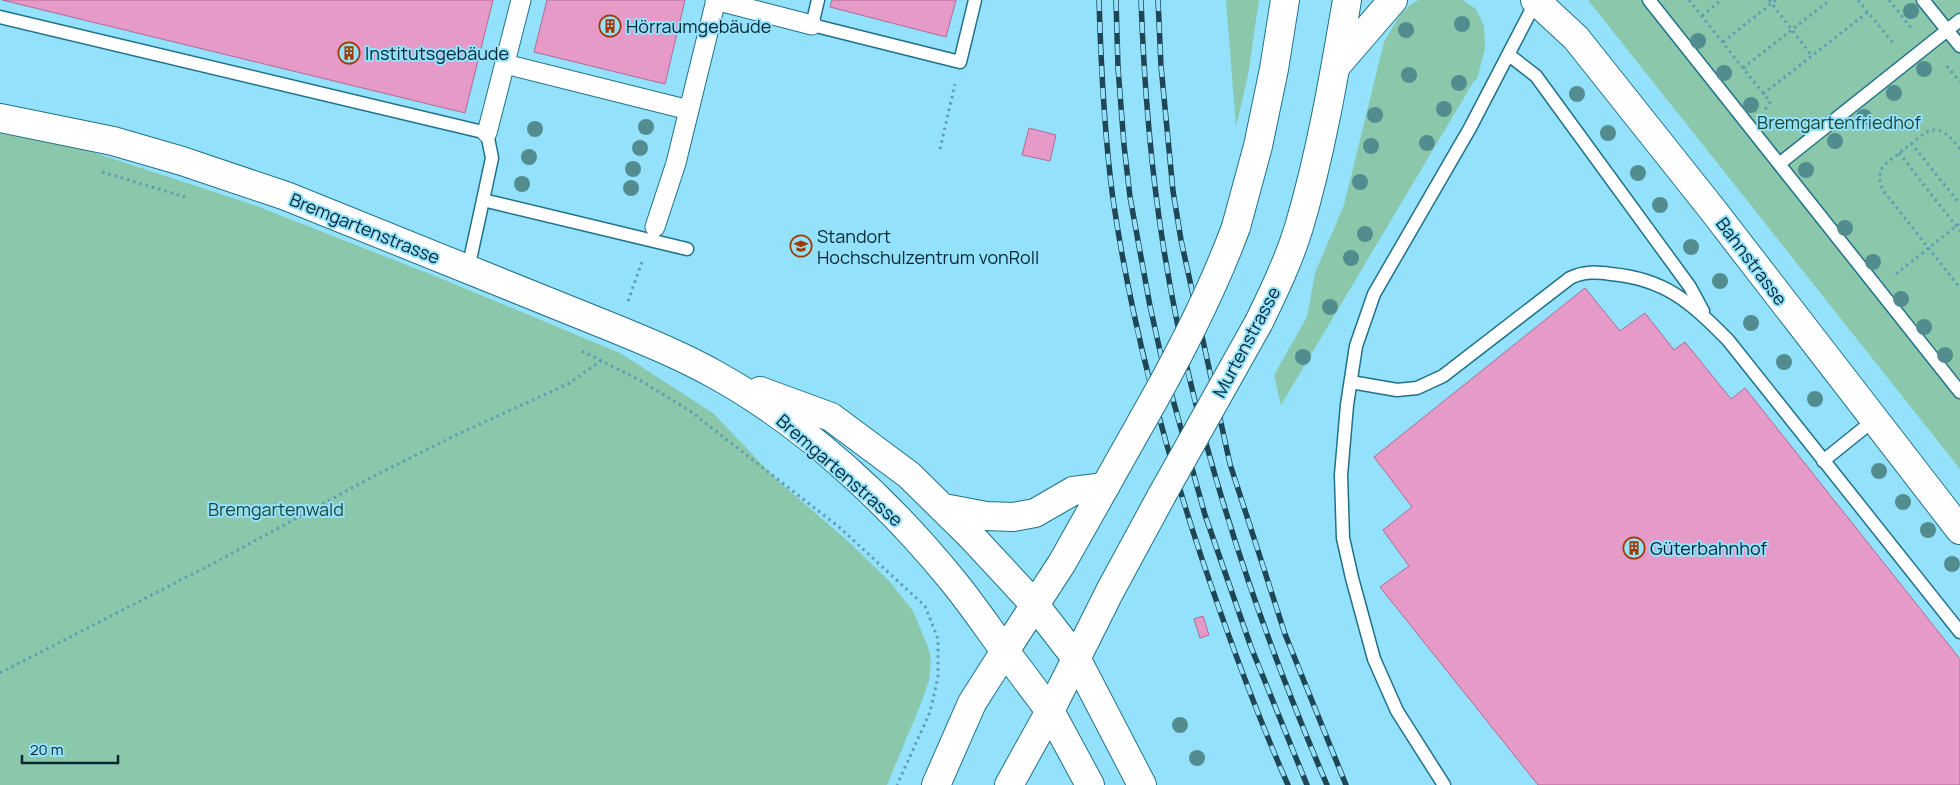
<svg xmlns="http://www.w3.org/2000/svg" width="1960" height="785" viewBox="0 0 1960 785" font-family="Manrope,sans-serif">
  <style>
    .green { fill: #8bc8ab }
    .building { fill: #e69ac7; stroke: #b06a95 }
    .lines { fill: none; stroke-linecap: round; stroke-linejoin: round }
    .service-casing { stroke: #20718a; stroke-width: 15 }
    .pedestrian-casing { stroke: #20718a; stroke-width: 21 }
    .tertiary-casing { stroke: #20718a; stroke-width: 30 }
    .secondary-casing { stroke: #20718a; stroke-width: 30 }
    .primary-casing { stroke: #20718a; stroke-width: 30 }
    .motorway-casing { stroke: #20718a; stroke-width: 30 }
    .path { stroke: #609db2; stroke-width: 3; stroke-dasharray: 2.5 4; stroke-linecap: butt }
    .service { stroke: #fff; stroke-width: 12 }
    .pedestrian { stroke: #fff; stroke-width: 19 }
    .tertiary { stroke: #fff; stroke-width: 28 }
    .secondary { stroke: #fff; stroke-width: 28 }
    .primary { stroke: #fff; stroke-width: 28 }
    .motorway { stroke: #fff; stroke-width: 28 }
    .rail-casing { stroke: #1e4654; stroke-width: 5.5 }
    .rail { stroke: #94e1fc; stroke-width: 4; stroke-dasharray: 11; stroke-linecap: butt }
    .primary-bridge-casing { stroke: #20718a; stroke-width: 30; stroke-linecap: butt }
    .primary-bridge { stroke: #fff; stroke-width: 28 }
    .tree { fill: #538c8f }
    .labels { text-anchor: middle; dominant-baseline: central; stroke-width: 4; stroke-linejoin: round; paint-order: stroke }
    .poi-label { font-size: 18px; fill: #052631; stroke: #94e1fc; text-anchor: start }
    .park-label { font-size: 18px; fill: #1e4735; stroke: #94e1fc }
    .street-label { font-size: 18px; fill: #052631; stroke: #94e1fc }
  </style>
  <rect width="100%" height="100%" fill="#94e1fc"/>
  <path class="green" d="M1226,0H1259L1248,75L1236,127Z
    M1419,0H1463L1476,9L1484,26L1485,49L1477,79L1474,81L1281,405L1274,375L1307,317L1315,273L1344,205L1384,42L1400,15L1411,4Z
    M1588,0H1960V469Z
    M0,133L80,148L254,205L440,278L620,353L713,413L777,480L849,542L890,582L913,611L928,647L931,661L929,681L920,706L887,785H0Z"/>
  <path class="building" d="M2,0H493L465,113Z
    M547,0H685L665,84L534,52Z
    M832,0H956L946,37L830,7Z
    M1029,128L1056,135L1050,161L1022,155Z
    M1585,288L1620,331L1645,313L1674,350L1685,342L1731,399L1745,388L1960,659V785H1538L1380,587L1409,566L1383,530L1412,507L1374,457Z
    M1203,616L1209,635L1200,638L1194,619Z"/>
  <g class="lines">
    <g class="service-casing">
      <path id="service" d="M818,0L812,25L960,62L975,0
        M1649,0L1960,392
        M1923,0L1960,46
        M0,17L487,133L492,158L483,200
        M1509,55L1536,76L1690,287L1703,311
        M1779,164L1960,20
        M468,269L483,200L687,249
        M1351,382L1397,390L1417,388L1443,376L1570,278C1584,271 1597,272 1611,274C1666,279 1691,303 1728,340L1960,632
        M1823,461L1874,420
        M1444,785L1397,711L1374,659L1352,578L1343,538L1341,475L1347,405L1356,346L1374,294L1470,128L1536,1"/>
    </g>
    <g class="pedestrian-casing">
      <path id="pedestrian" d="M715,0L812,25
        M505,64L689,110
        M487,133L521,0
        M655,227L676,163L716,0"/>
    </g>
    <g class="tertiary-casing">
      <path id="tertiary" d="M1535,0L1576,38L1712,209L1960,530
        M1336,66L1393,0"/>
    </g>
    <g class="secondary-casing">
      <path id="secondary" d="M0,118L113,141L182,161L286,196L616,329C650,343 684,357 716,375C806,425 888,501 953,581C971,603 988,628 1005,651
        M760,391L831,417L909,475L971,536L1035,605
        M944,508L986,516L1013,517L1035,513L1073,491L1105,487"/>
    </g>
    <g class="primary-casing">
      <path id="primary" d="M1236,227L1258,146L1274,69L1285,0
        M1259,322C1274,291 1289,260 1299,227C1321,153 1334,76 1347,0
        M1035,605L1076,658L1142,785
        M1050,711L1110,591L1162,495
        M1090,785L1050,711L1005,651L1062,563L1142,421"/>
    </g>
    <g class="motorway-casing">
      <path id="motorway" d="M936,785L972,703L1005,651
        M1009,785L1050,711"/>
    </g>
    <path class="path" d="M1689,0L1770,102L1765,110
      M1769,0L1812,56
      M1858,0L1893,43
      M1889,0L1912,29
      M1702,16L1721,0
      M1723,42L1776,0
      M1947,66L1960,82
      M1743,68L1830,0
      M1763,94L1868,12
      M1911,143L1960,204
      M940,149L955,84
      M1960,149C1951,138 1942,125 1926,132L1884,165C1878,174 1879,179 1882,189L1960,288
      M1899,153L1960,231
      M102,172L185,197
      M1896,274L1960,223
      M628,301L642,262
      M582,351L643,382L690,411L839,527L925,606L938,639V677L930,712L897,785
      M0,673L214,563L372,477L456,435L568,384L602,360"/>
    <use href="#service" class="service"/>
    <use href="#pedestrian" class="pedestrian"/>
    <use href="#tertiary" class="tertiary"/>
    <use href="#secondary" class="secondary"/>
    <use href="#primary" class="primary"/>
    <use href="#motorway" class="motorway"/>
    <g class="rail-casing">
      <path id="rail" d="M1099,0C1101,67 1104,133 1113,199C1131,322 1162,438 1201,556C1227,633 1255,710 1288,785
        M1116,0L1118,68L1124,145L1130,197L1150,306L1162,360L1205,515L1251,647L1307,785
        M1141,0C1144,82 1150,163 1163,244C1192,430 1253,612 1327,785
        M1158,0L1161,66L1173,191L1181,240L1230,464L1285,634L1346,785"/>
    </g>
    <use href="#rail" class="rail"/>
    <g class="primary-bridge-casing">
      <path id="primary-bridge" d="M1142,421C1178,358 1211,295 1236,227
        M1162,495L1259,322"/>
    </g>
    <use href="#primary-bridge" class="primary-bridge"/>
  </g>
  <g class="tree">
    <circle cx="1911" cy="11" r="8"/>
    <circle cx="1462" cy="24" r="8"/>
    <circle cx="1406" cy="30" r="8"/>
    <circle cx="1698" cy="41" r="8"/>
    <circle cx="1924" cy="69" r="8"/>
    <circle cx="1724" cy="73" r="8"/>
    <circle cx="1409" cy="75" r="8"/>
    <circle cx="1459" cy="83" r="8"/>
    <circle cx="1894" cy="93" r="8"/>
    <circle cx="1577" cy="94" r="8"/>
    <circle cx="1751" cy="105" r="8"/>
    <circle cx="1444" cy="109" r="8"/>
    <circle cx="1375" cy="115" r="8"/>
    <circle cx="1864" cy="117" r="8"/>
    <circle cx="646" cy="127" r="8"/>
    <circle cx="535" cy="129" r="8"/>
    <circle cx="1608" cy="133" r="8"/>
    <circle cx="1835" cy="141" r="8"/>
    <circle cx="1427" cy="143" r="8"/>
    <circle cx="1371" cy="146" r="8"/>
    <circle cx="640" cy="148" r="8"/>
    <circle cx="529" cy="157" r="8"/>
    <circle cx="633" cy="169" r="8"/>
    <circle cx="1806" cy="170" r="8"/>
    <circle cx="1638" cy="173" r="8"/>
    <circle cx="1360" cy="182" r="8"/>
    <circle cx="522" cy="184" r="8"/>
    <circle cx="631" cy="188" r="8"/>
    <circle cx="1660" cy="205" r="8"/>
    <circle cx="1845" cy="228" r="8"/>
    <circle cx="1365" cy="234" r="8"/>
    <circle cx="1691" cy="247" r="8"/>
    <circle cx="1351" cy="258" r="8"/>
    <circle cx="1873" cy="262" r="8"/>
    <circle cx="1720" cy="281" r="8"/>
    <circle cx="1901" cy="299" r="8"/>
    <circle cx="1330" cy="307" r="8"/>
    <circle cx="1751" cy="323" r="8"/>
    <circle cx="1924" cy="327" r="8"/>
    <circle cx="1945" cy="355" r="8"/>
    <circle cx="1303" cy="357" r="8"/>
    <circle cx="1784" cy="362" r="8"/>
    <circle cx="1815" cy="399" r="8"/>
    <circle cx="1879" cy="471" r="8"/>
    <circle cx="1903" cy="502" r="8"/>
    <circle cx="1928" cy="530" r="8"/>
    <circle cx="1952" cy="564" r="8"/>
    <circle cx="1180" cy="725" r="8"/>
    <circle cx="1197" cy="758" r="8"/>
  </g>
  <defs>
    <g id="building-ring" transform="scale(1.125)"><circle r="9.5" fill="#94e1fc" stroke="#9f3b00" stroke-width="1.5"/><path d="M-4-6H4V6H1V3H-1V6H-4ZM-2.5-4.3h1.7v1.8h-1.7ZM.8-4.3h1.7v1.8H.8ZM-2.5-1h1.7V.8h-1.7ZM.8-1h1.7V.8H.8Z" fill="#9f3b00"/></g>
    <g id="university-ring" transform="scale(1.125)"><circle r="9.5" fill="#94e1fc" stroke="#9f3b00" stroke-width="1.5"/><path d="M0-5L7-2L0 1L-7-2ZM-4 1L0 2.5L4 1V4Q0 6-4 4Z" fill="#9f3b00"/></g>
  </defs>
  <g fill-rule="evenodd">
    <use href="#building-ring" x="610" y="26"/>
    <use href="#building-ring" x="349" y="53"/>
    <use href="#university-ring" x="801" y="246"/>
    <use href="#building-ring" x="1634" y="548"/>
  </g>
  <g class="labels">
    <g class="poi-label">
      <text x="626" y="26">Hörraumgebäude</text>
      <text x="365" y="53">Institutsgebäude</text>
      <text x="817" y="236">Standort<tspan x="817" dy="21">Hochschulzentrum vonRoll</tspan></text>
      <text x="1650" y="548">Güterbahnhof</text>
    </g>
    <g class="park-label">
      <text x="1839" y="122">Bremgartenfriedhof</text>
      <text x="276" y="509">Bremgartenwald</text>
    </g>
    <g class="street-label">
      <text transform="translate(365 228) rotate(22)">Bremgartenstrasse</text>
      <text transform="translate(1752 261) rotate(53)">Bahnstrasse</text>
      <text transform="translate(1246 342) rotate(-62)">Murtenstrasse</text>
      <text transform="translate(840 470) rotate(41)">Bremgartenstrasse</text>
    </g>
  </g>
  <path d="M22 755v8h96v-8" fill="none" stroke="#052631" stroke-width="2.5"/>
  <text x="30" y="755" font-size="15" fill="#052631" stroke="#94e1fc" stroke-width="4" paint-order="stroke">20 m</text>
</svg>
